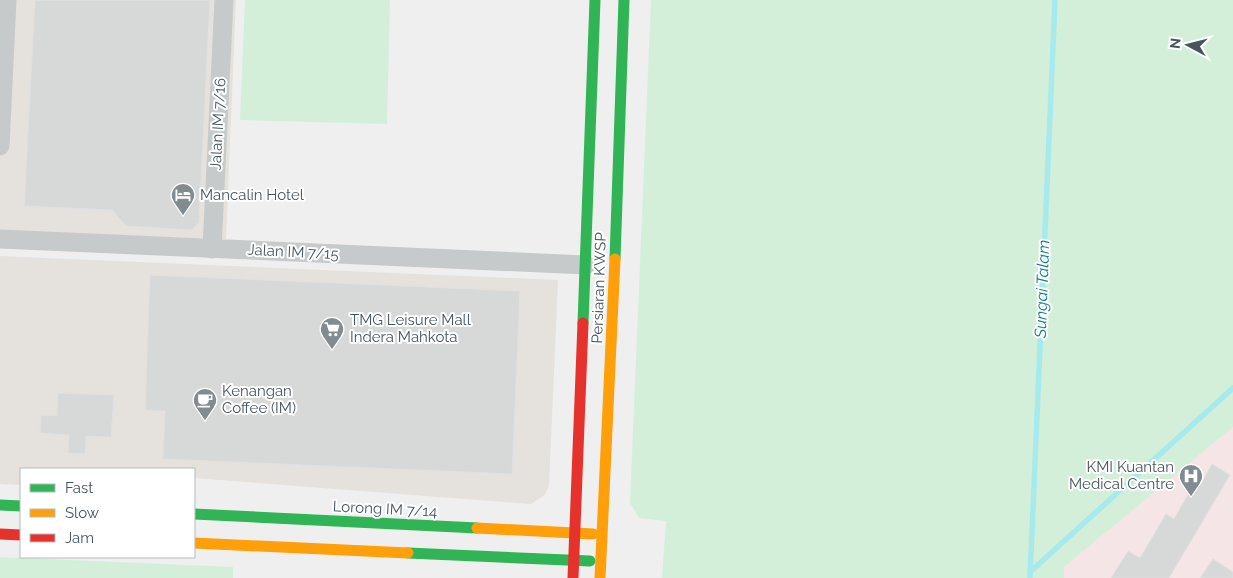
<svg xmlns="http://www.w3.org/2000/svg" width="1233" height="578" viewBox="0 0 1233 578" font-family="Raleway,sans-serif">
  <style>
    .commercial { fill: #e5e1dc }
    .medical { fill: #f6e5e6 }
    .green { fill: #d3efd9 }
    .lines { fill: none; stroke-linecap: round; stroke-linejoin: round }
    .stream { stroke: #a6eaee; stroke-width: 5.5 }
    .building { fill: #d7d8d8; stroke: #e1e1e2 }
    .street { stroke: #c6cacb; stroke-width: 19 }
    .fast { stroke: #30b455; stroke-width: 11 }
    .slow { stroke: #ff9f0a; stroke-width: 11 }
    .jam { stroke: #e5322d; stroke-width: 11 }
    .labels { text-anchor: middle; dominant-baseline: central; stroke-width: 4; stroke-linejoin: round; paint-order: stroke }
    .street-label { font-size: 15px; fill: #46555c; stroke: #fff }
    .poi-label { font-size: 15px; fill: #46555c; stroke: #fff; text-anchor: start }
    .water-label { font-size: 16px; font-style: italic; fill: #0c7e84; stroke: #fff }
  </style>
  <rect width="100%" height="100%" fill="#f0efef"/>
  <path class="commercial" d="M0,0H236L226,239L0,231Z
    M0,256L558,280L549,486L545,495L531,504L194,478V469H21V485L0,484Z"/>
  <path class="medical" d="M1233,427V578H1064V567Z"/>
  <path class="green" d="M245,0H390L387,124L240,120Z
    M651,0H1233V427L1064,567V578H662L666,521L639,518L630,503Z
    M0,557L233,567V578H0Z"/>
  <g class="lines">
    <path class="stream" d="M1030,572L1233,388
      M1030,578L1055,0"/>
  </g>
  <path class="building" d="M35,0H210L199,222L192,230L126,226L112,210L24,206Z
    M150,275L520,291L512,474L163,459L165,411L145,410Z
    M58,393L114,395L111,437L86,436L85,454L68,453L69,435L40,433L41,415L57,416Z
    M1212,464L1230,475L1169,578H1111L1128,551L1140,558L1166,514L1174,519L1195,482L1200,485Z
    M1213,559L1233,572V578H1200Z"/>
  <g class="lines">
    <path class="street" d="M0,146L7,0
      M0,239L586,265
      M212,249L224,0"/>
    <path class="fast" d="M615,259L624,0
      M583,323L595,0
      M0,505L21,506
      M194,514L477,528
      M408,553L590,561"/>
    <path class="slow" d="M477,528L593,534
      M194,543L408,553
      M600,578L615,259"/>
    <path class="jam" d="M0,534L21,535
      M573,578L583,323"/>
  </g>
  <defs>
    <g id="hotel-pin" transform="scale(1.25)"><path d="M0 17L-7.5 6A9.5 9.5 0 1 1 7.5 6Z" fill="#828b8f" stroke="#fff"/><path d="M-6-4.5h1.5V1H6V5H4.5V3h-9V5H-6ZM-4 0a1.8 1.8 0 1 1 3.6 0ZM.5 0V-2.5h3Q6-2.5 6 0Z" fill="#fff"/></g>
    <g id="supermarket-pin" transform="scale(1.25)"><path d="M0 17L-7.5 6A9.5 9.5 0 1 1 7.5 6Z" fill="#828b8f" stroke="#fff"/><path d="M-6-5.5h2.5l.6 2H6L4.5 2H-2.5L-4.4-4H-6ZM-1.5 3.2a1.3 1.3 0 1 0 .1 0ZM3 3.2a1.3 1.3 0 1 0 .1 0Z" fill="#fff"/></g>
    <g id="cafe-pin" transform="scale(1.25)"><path d="M0 17L-7.5 6A9.5 9.5 0 1 1 7.5 6Z" fill="#828b8f" stroke="#fff"/><path d="M-5.5-4.5H6V0H3Q3 3.5 0 3.5H-2.5Q-5.5 3.5-5.5 0ZM3-3.2v2h1.7v-2ZM-6 4.5H4V6H-6Z" fill="#fff"/></g>
    <g id="hospital-pin" transform="scale(1.25)"><path d="M0 17L-7.5 6A9.5 9.5 0 1 1 7.5 6Z" fill="#828b8f" stroke="#fff"/><path d="M-5-5h3v3.5h4V-5h3V5h-3V1.5h-4V5h-3Z" fill="#fff"/></g>
  </defs>
  <g fill-rule="evenodd">
    <use href="#hotel-pin" x="183" y="195"/>
    <use href="#supermarket-pin" x="332" y="329"/>
    <use href="#cafe-pin" x="205" y="400"/>
    <use href="#hospital-pin" x="1191" y="476"/>
  </g>
  <g class="labels">
    <g class="street-label">
      <text transform="translate(218 124) rotate(-87)">Jalan IM 7/16</text>
      <text transform="translate(293 252) rotate(3)">Jalan IM 7/15</text>
      <text transform="translate(599 288) rotate(-88)">Persiaran KWSP</text>
      <text transform="translate(385 509) rotate(3)">Lorong IM 7/14</text>
    </g>
    <g class="poi-label">
      <text x="200" y="195">Mancalin Hotel</text>
      <text x="350" y="320">TMG Leisure Mall<tspan x="350" dy="17">Indera Mahkota</tspan></text>
      <text x="222" y="391">Kenangan<tspan x="222" dy="17">Coffee (IM)</tspan></text>
      <text x="1174" y="467" text-anchor="end">KMI Kuantan<tspan x="1174" dy="17">Medical Centre</tspan></text>
    </g>
    <g class="water-label">
      <text transform="translate(1042 289) rotate(-88)">Sungai Talam</text>
    </g>
  </g>
  <rect x="20" y="468" width="175" height="90" fill="#ffffff" stroke="#b5bbbe"/>
  <rect x="30" y="484" width="25" height="8" fill="#30b455" stroke="#b5bbbe"/>
  <text x="65" y="493" font-size="15" fill="#46555c">Fast</text>
  <rect x="30" y="509" width="25" height="8" fill="#ff9f0a" stroke="#b5bbbe"/>
  <text x="65" y="518" font-size="15" fill="#46555c">Slow</text>
  <rect x="30" y="534" width="25" height="8" fill="#e5322d" stroke="#b5bbbe"/>
  <text x="65" y="543" font-size="15" fill="#46555c">Jam</text>
  <g transform="translate(1188 45) rotate(277)" stroke="#ffffff" stroke-width="4" paint-order="stroke">
  <path d="M0-4L9 19L0 12L-9 19Z" fill="#46555c"/>
  <text y="-8" font-size="14" font-weight="bold" text-anchor="middle" fill="#46555c">N</text>
  </g>
</svg>
